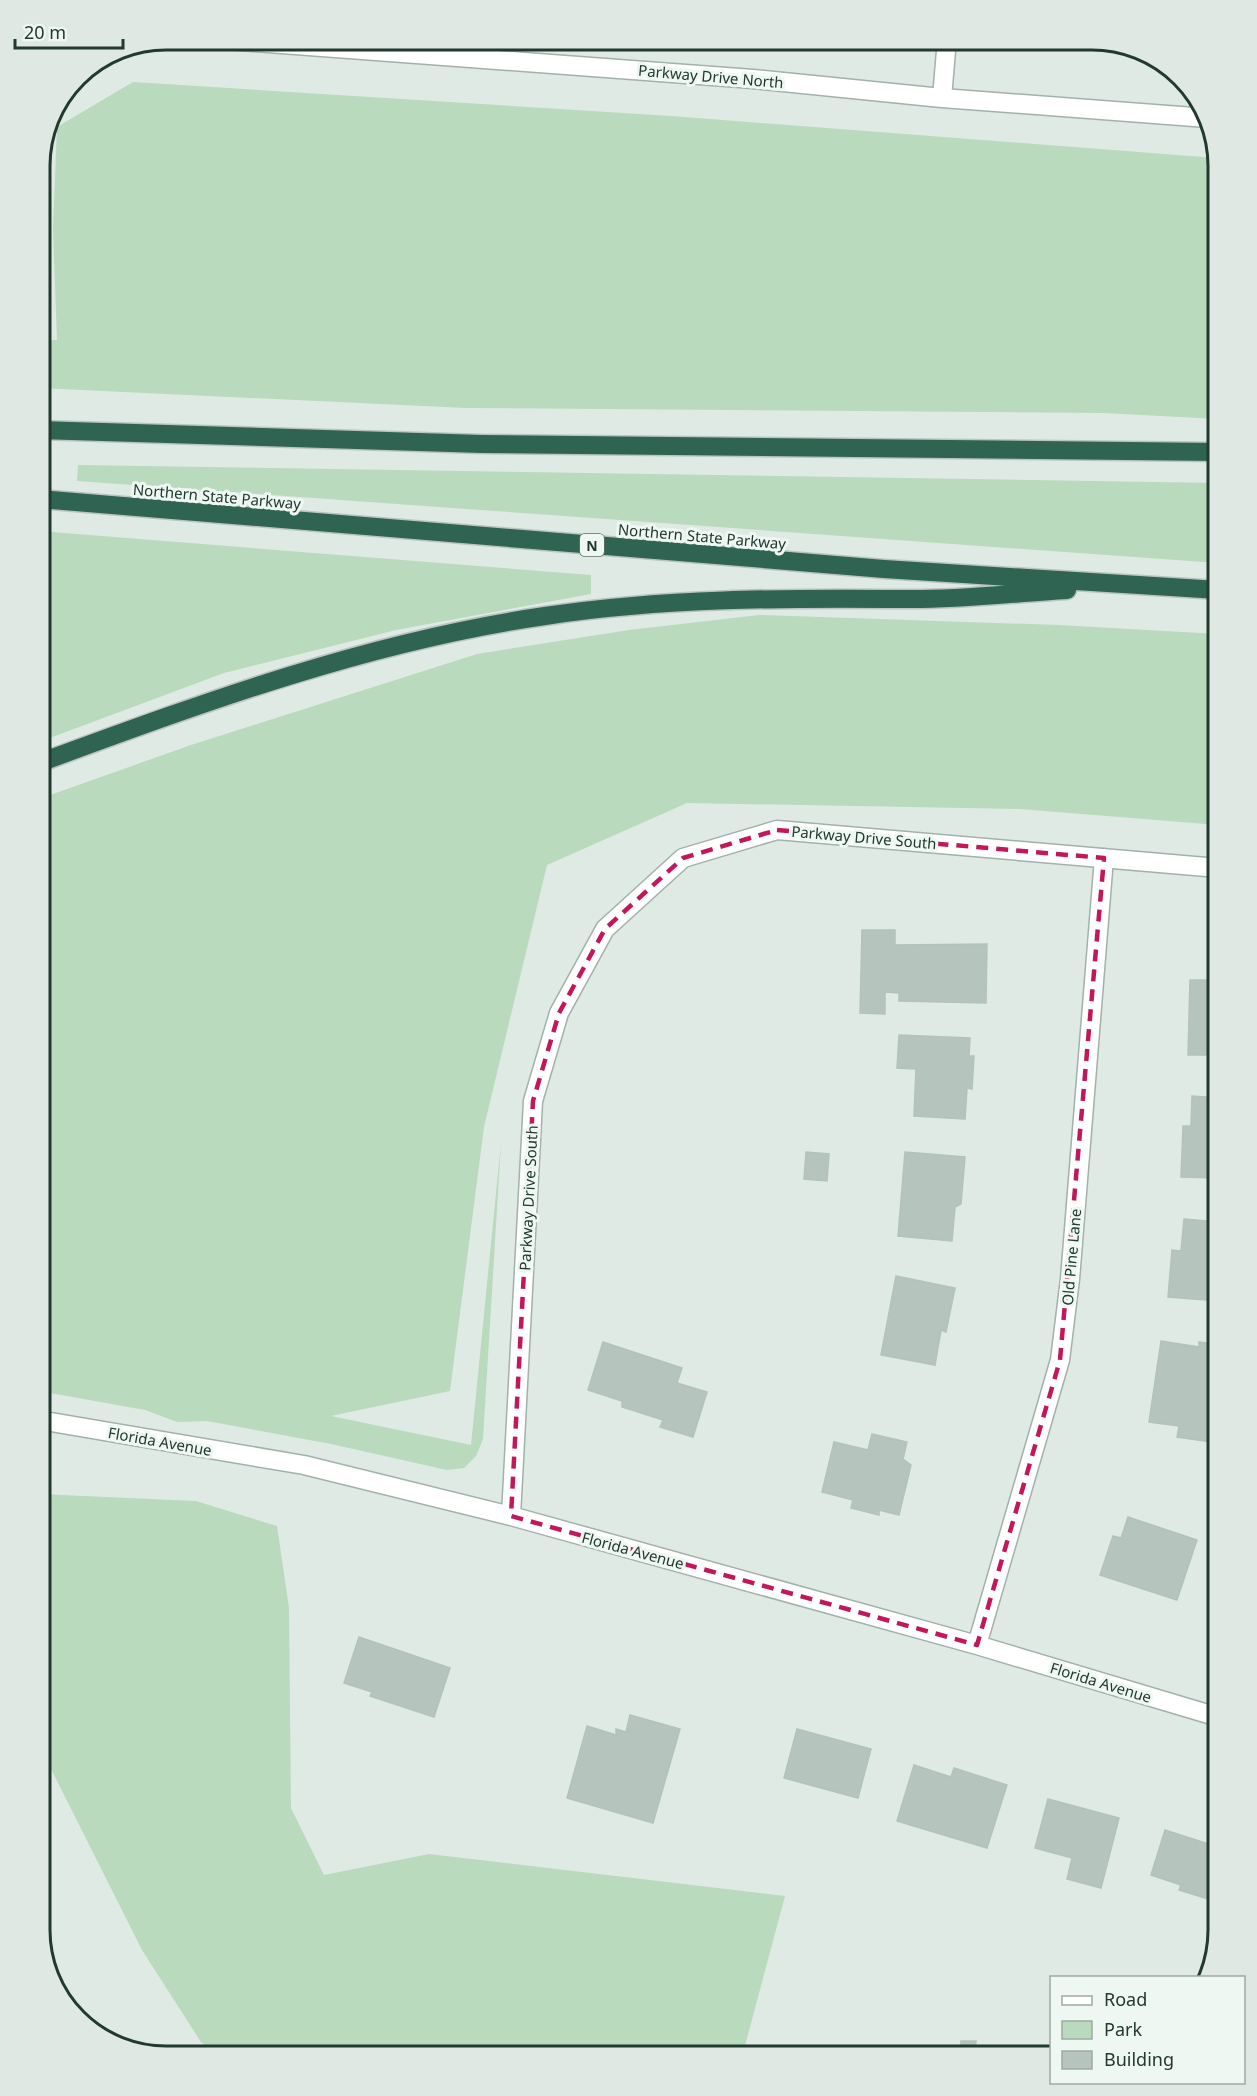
<svg xmlns="http://www.w3.org/2000/svg" width="1257" height="2096" viewBox="0 0 1257 2096" font-family="'Noto Sans',sans-serif">
  <style>
    .green { fill: #b9dabd }
    .building { fill: #b5c4bc; stroke: #b2c3ba; stroke-width: 1.5 }
    .lines { fill: none; stroke-linecap: round; stroke-linejoin: round }
    .minor-casing { stroke: #a2b1aa; stroke-width: 21 }
    .motorway-casing { stroke: #bcc4c1; stroke-width: 21 }
    .minor { stroke: #fff; stroke-width: 18 }
    .motorway { stroke: #2e6451; stroke-width: 18 }
    .marked { fill: none; stroke: #c2185b; stroke-width: 4.5; stroke-dasharray: 12 8; stroke-linejoin: round }
    .labels { text-anchor: middle; dominant-baseline: central; stroke-width: 6; stroke-linejoin: round; paint-order: stroke }
    .shield { fill: #eff7f2; stroke: #5f726a; stroke-width: 1.5 }
    .shield-label { font-size: 14px; font-weight: bold; fill: #21392f }
    .street-label { font-size: 15px; fill: #21392f; stroke: #eff7f2 }
    .rim { fill: none; stroke: #21392f; stroke-width: 3 }
  </style>
  <rect width="100%" height="100%" fill="#dfeae4"/>
  <path class="green" d="M133,82L671,116L1216,158L1218,419L1104,413L466,408L39,388V341L57,340L53,230L57,127Z
    M78,465L1218,483V563L77,481Z
    M39,531L591,575V594L396,630L224,673L39,742Z
    M759,615L1059,625L1218,634V825L1020,809L687,803L547,865L484,1127L450,1391L331,1416L471,1445L501,1143L483,1439L476,1456L464,1468L447,1470L331,1444L207,1421L177,1422L145,1410L39,1391V799L191,745L477,654L629,630Z
    M39,1494L196,1501L277,1526L289,1608L291,1808L324,1875L429,1854L785,1896L742,2057H221L201,2042L142,1950L40,1747Z"/>
  <path class="building" d="M862,930H895V945L987,944L986,1003L899,1001V993L885,992V1014L860,1013Z
    M1190,980H1218V1055H1188Z
    M899,1035L970,1038L969,1056H974L972,1089L967,1088L965,1119L914,1116L916,1069L897,1068Z
    M1192,1096L1218,1098V1178L1181,1177L1183,1126H1191Z
    M806,1152L829,1154L827,1181L804,1179Z
    M905,1152L965,1157L961,1204L955,1207L952,1241L898,1236Z
    M1184,1219L1218,1222V1301L1168,1297L1172,1250L1181,1251Z
    M896,1276L955,1288L946,1332L941,1330L935,1365L881,1355Z
    M1161,1341L1199,1347V1342L1218,1345L1216,1386H1218V1434L1212,1433L1211,1442L1177,1437L1179,1426L1149,1422Z
    M603,1342L682,1368L677,1383L707,1392L693,1437L660,1427L663,1420L622,1407V1401L588,1390Z
    M872,1434L907,1442L903,1459L911,1465L899,1515L879,1510V1515L851,1508L853,1500L822,1492L834,1442L868,1450Z
    M1128,1517L1197,1540L1177,1600L1100,1575L1113,1536L1121,1538Z
    M359,1637L450,1668L434,1717L370,1696L372,1692L344,1683Z
    M630,1715L680,1729L653,1823L567,1798L587,1726L616,1735V1729L626,1732Z
    M797,1729L871,1749L858,1798L784,1778Z
    M914,1765L951,1777L954,1768L1007,1785L987,1848L897,1821Z
    M1048,1799L1119,1818L1101,1888L1067,1879L1072,1858L1035,1848Z
    M1165,1830L1218,1847V1902L1179,1890L1181,1885L1151,1875Z
    M961,2041H976L975,2057H960Z
    M893,2051L945,2054V2057H893Z"/>
  <g class="lines">
    <g class="minor-casing">
      <path id="minor" d="M214,39L753,79L942,98L1207,118
        M942,98L947,39
        M39,1420L304,1465L511,1516L977,1645L1218,1717
        M511,1516L533,1101L559,1013L605,929L683,858L777,830L1218,868
        M977,1645L1060,1360L1070,1279L1104,858"/>
    </g>
    <g class="motorway-casing">
      <path id="motorway" d="M39,430L482,444L1218,452
        M39,499L884,569L1218,590
        M39,763C205,702 370,641 545,616C664,598 784,598 904,599C958,600 1013,593 1067,590"/>
    </g>
    <use href="#minor" class="minor"/>
    <use href="#motorway" class="motorway"/>
  </g>
  <path class="marked" d="M777,830L1104,858L1060,1360L977,1645L511,1516L533,1101L559,1013L605,929L683,858Z"/>
  <g class="labels">
    <rect class="shield" x="580" y="534" width="24" height="22" rx="4.5"/>
    <g class="shield-label">
      <text x="592" y="545">N</text>
    </g>
    <g class="street-label">
      <text transform="translate(711 76) rotate(5)">Parkway Drive North</text>
      <text transform="translate(217 496) rotate(5)">Northern State Parkway</text>
      <text transform="translate(702 536) rotate(5)">Northern State Parkway</text>
      <text transform="translate(864 837) rotate(5)">Parkway Drive South</text>
      <text transform="translate(528 1198) rotate(-87)">Parkway Drive South</text>
      <text transform="translate(1071 1257) rotate(-85)">Old Pine Lane</text>
      <text transform="translate(160 1441) rotate(10)">Florida Avenue</text>
      <text transform="translate(633 1550) rotate(15)">Florida Avenue</text>
      <text transform="translate(1101 1682) rotate(17)">Florida Avenue</text>
    </g>
  </g>
  <path d="M0 0H1257V2096H0ZM166 50H1092A116 116 0 0 1 1208 166V1930A116 116 0 0 1 1092 2046H166A116 116 0 0 1 50 1930V166A116 116 0 0 1 166 50Z" fill="#dfe8e2" fill-rule="evenodd"/>
  <path class="rim" d="M166 50H1092A116 116 0 0 1 1208 166V1930A116 116 0 0 1 1092 2046H166A116 116 0 0 1 50 1930V166A116 116 0 0 1 166 50Z"/>
  <rect x="1050" y="1976" width="195" height="108" fill="#eff7f2" stroke="#9daba4" stroke-width="1.5"/>
  <rect x="1062" y="1996" width="30" height="9" fill="#ffffff" stroke="#9daba4" stroke-width="1.5"/>
  <text x="1104" y="2006" font-size="18" fill="#21392f">Road</text>
  <rect x="1062" y="2021" width="30" height="18" fill="#b9dabd" stroke="#9daba4" stroke-width="1.5"/>
  <text x="1104" y="2036" font-size="18" fill="#21392f">Park</text>
  <rect x="1062" y="2051" width="30" height="18" fill="#b5c4bc" stroke="#9daba4" stroke-width="1.5"/>
  <text x="1104" y="2066" font-size="18" fill="#21392f">Building</text>
  <path d="M15 39v9h108v-9" fill="none" stroke="#21392f" stroke-width="3"/>
  <text x="24" y="39" font-size="18" fill="#21392f" stroke="#eff7f2" stroke-width="4.5" paint-order="stroke">20 m</text>
</svg>
